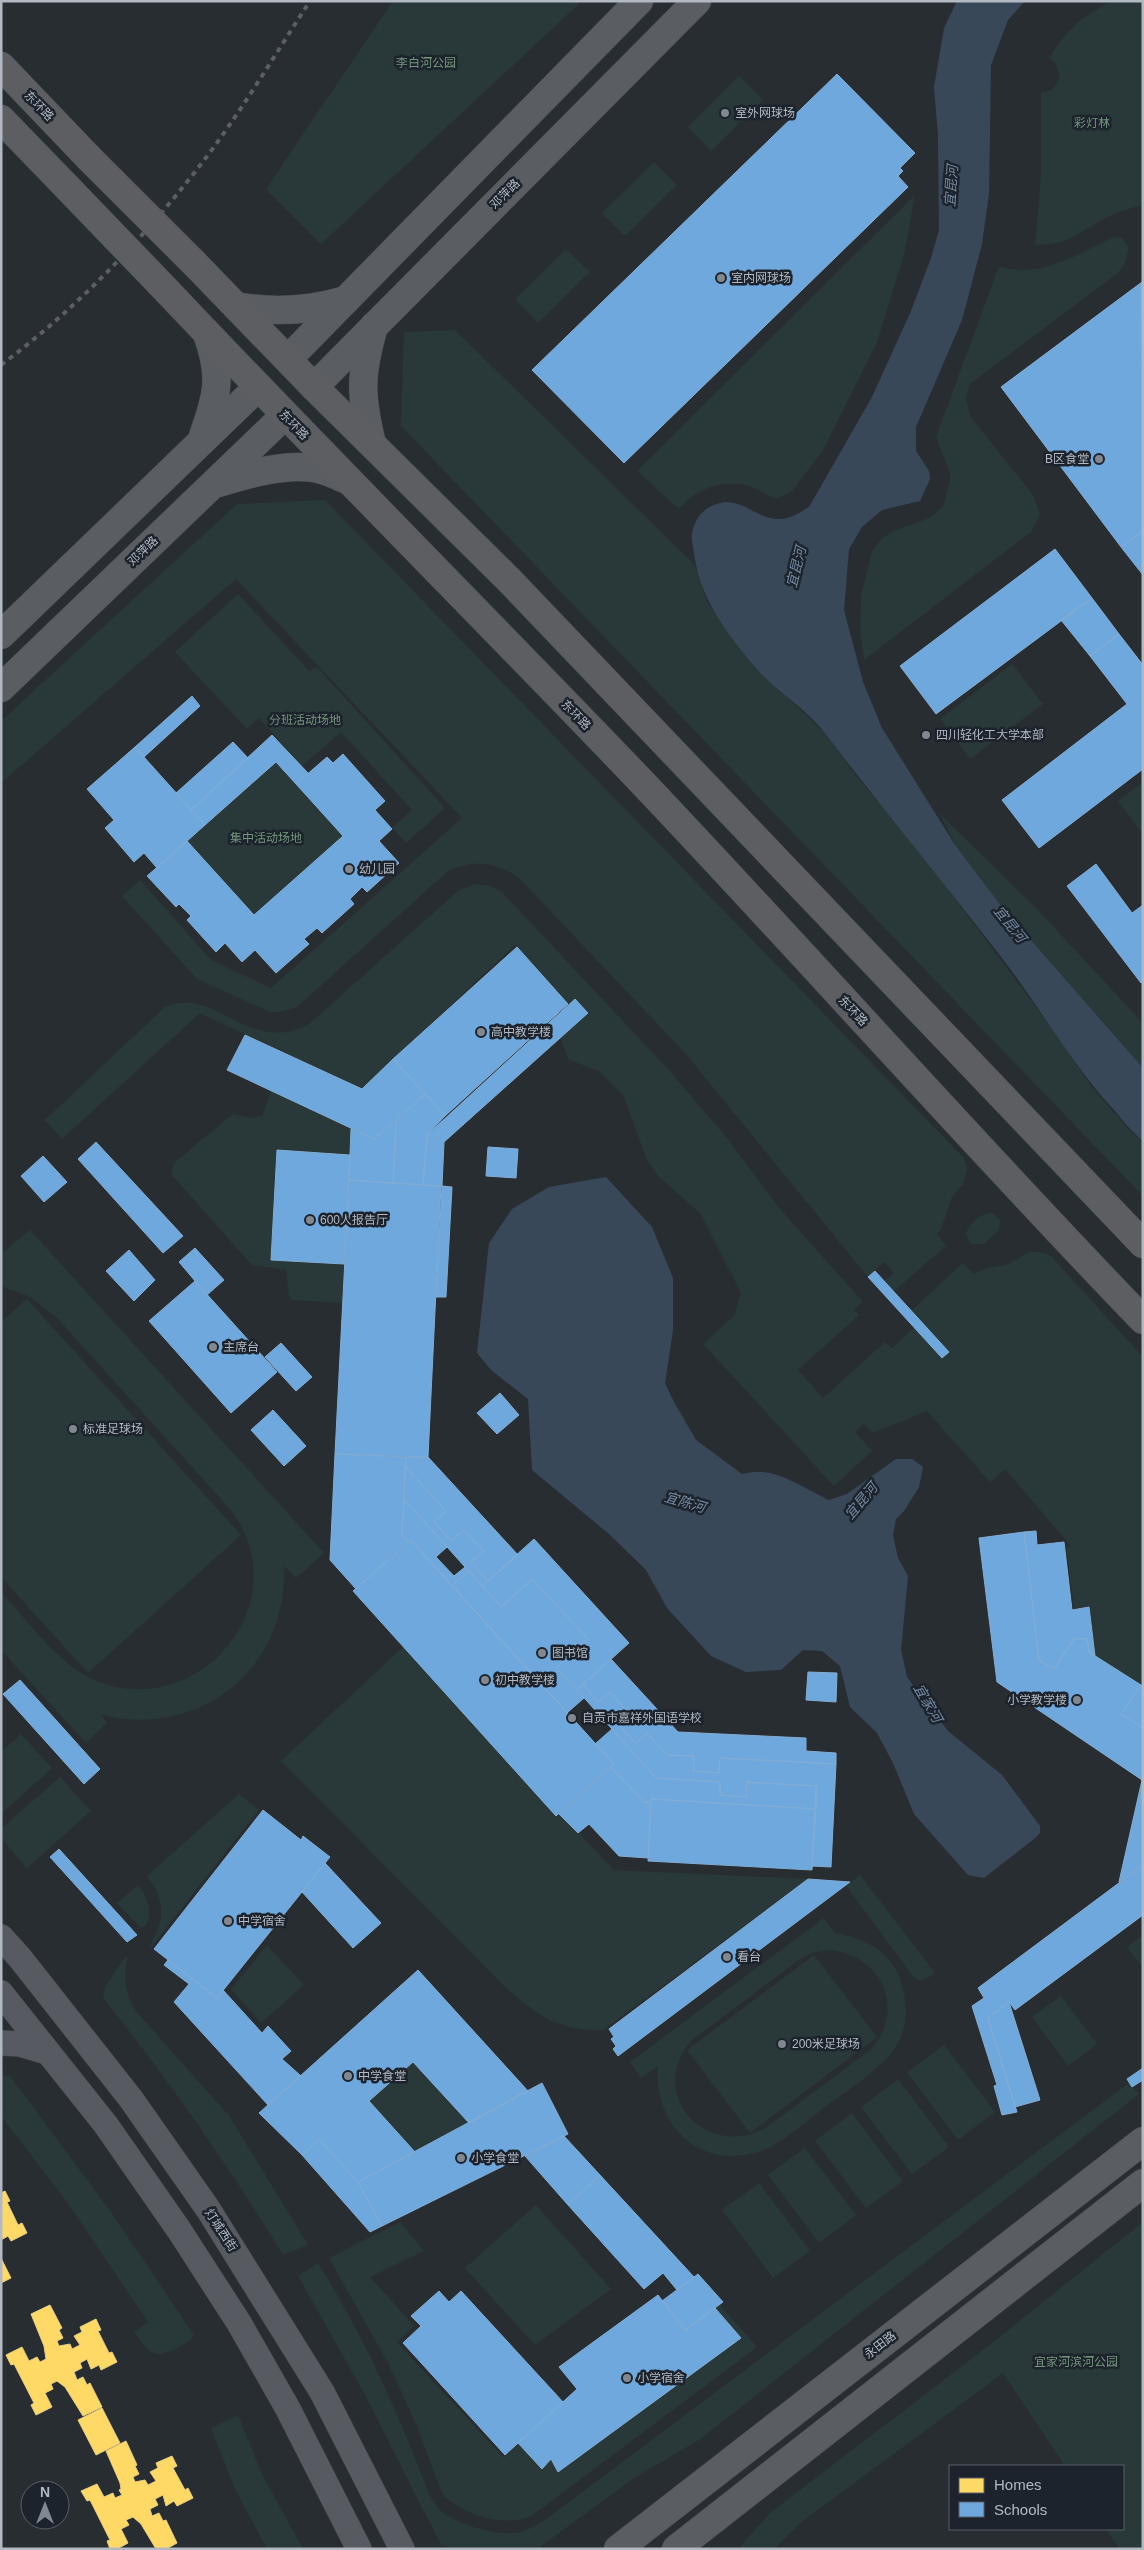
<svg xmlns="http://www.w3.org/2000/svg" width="1144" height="2550" viewBox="0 0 1144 2550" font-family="Helvetica,'Noto Sans SC',sans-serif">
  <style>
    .green { fill: #293838; fill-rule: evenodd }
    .water { fill: #394859 }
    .homes { fill: #ffd966; stroke: #e8cf82 }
    .schools { fill: #6fa8dc; stroke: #83add4 }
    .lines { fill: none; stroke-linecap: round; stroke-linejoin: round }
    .minor-casing { stroke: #44484c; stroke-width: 26 }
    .major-casing { stroke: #45494f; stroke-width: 29 }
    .highway-casing { stroke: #44494e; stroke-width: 29 }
    .minor { stroke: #575b61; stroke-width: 25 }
    .major { stroke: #5a5d62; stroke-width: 28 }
    .highway { stroke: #5c5e61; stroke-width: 28 }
    .rail { stroke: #5c5f64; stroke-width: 4; stroke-dasharray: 5 5; stroke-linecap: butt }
    .highway-bridge-casing { stroke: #44494e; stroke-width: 29; stroke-linecap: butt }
    .highway-bridge { stroke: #5c5e61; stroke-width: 28 }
    .poi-dot { fill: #828890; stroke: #1c232c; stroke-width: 2 }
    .labels { text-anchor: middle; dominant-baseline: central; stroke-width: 5; stroke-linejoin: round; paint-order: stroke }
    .park-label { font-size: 12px; fill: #73967a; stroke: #1c232c }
    .street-label { font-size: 12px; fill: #b2b9c3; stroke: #1c232c }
    .poi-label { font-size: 12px; fill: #b2b9c3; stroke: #1c232c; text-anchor: start }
    .water-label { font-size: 14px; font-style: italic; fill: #768ba3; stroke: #1c232c }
  </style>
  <rect width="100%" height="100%" fill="#282d32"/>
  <path class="green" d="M393,1H582L321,244L266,189Z
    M1112,1H1143V205C1132,208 1120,211 1110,216C1080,230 1071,245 1035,245L1041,175V93L1052,90L1060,78L1056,64L1049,58C1065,31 1084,15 1112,1Z
    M739,76L763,100L711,151L688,127Z
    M654,162L677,185L625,236L602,213Z
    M915,195L904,255L877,342L822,452L791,492L777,499C767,495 755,487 745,485C720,480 695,489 679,509L637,471Z
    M1114,237L1122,238L1129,248L1125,263L1118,273L970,384L966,398L970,416L1033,495L1040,514L1031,532L864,660L860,632L861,596L872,551L882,538L894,531L929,518L943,507L951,476L936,437L999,266C1039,280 1079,253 1114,237Z
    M566,249L590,272L538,323L515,299Z
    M455,330L695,565L707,602L758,670L823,731L857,777L913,842L1056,1034L1090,1085L1132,1133L1143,1141V1196L401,426L404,332Z
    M325,500L964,1158L967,1168L963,1184L952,1197L941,1229L937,1234L946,1246L893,1292L884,1281L894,1273L884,1262L868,1277L685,1053L519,878C496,862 473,859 447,872L297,1007L280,1012H270L197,979L122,896L140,880L211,960L271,988L462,818L236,579L1,783V721L237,504Z
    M238,594L309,671L317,667L445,808L406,843L392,828L412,810L341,732L302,766L259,718L272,706L247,729L175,652Z
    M1012,664L1043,704L970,759L940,719Z
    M276,762L343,836L254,915L187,841Z
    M1143,782V834L1118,801Z
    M940,814L1036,908L1143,1023V1068L1002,907L955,845Z
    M476,884L490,886L502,892L668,1069L727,1138L781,1210L863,1302L854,1309L859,1315L798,1370L823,1398L885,1342L892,1348L915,1327L949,1352L911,1311L963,1263L973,1274C984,1266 999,1268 1011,1263C1019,1259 1023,1253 1032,1252C1039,1251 1044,1253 1051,1256L1143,1357V1687L1095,1656L1088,1606L1074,1608L1066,1547L1071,1546L1005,1469L990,1482L927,1411L873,1433L863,1424L855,1432L872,1451L834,1486L703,1344L734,1316L741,1293L700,1213L658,1176L647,1160L623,1095L599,1071L569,1060L560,1038L589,1013L575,999L568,1004L515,945L362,1089L200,1013L62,1139L45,1120L165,1007C217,985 245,1055 308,1025L459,890Z
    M271,1091L351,1129L350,1155L277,1151L271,1259L344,1264L342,1303L292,1300L289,1296L286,1270L252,1265L171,1174L174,1163L233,1114L250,1118L262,1116Z
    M992,1213L1000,1220L999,1230L984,1244H971L966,1234C969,1223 981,1213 992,1213Z
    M30,1230L324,1553L296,1578L284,1566C288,1669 200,1739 101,1715L107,1723L86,1743L1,1650V1592C28,1621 58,1664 94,1680C199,1724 301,1601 230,1509L56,1317L30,1297L1,1286V1254Z
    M27,1299L241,1535L88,1673L1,1577V1322Z
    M403,1647L614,1870L808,1879L603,2030C559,2031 539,2016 506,1988L281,1761Z
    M21,1734L52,1768L1,1814V1752Z
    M60,1777L91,1811L27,1868L1,1838V1829Z
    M239,1794L259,1810L152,1946L150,1945C165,1919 166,1901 147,1876Z
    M860,1875L935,1973C928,1978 920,1984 913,1976L846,1886Z
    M138,1885C148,1898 152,1910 146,1926L140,1927L117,1903Z
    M824,1918L835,1933C862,1937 890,1950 900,1978C906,1998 909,2017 901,2037C897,2047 889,2057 881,2064C867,2078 849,2089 833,2101C811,2117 783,2144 758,2152C699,2170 653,2125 658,2066L641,2078L630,2062ZM829,1950C881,1954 908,2010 870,2050L764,2129C703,2159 646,2092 692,2040L800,1959L812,1953Z
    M1143,1935V1968L1127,1947Z
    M267,1945L304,1985L261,2023L231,1989Z
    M814,1955L877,2037L750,2133L687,2050Z
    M125,1957H128C122,1978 125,1992 136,2011L230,2117L308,2245L283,2255C229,2166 168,2079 103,1998L105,1987Z
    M1061,1996L1097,2044L1068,2066L1032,2017Z
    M944,2045L995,2112L958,2140L907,2072Z
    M413,2062L469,2123L415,2152L369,2101Z
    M1,2075L10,2076L111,2212L194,2335C189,2343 183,2345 175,2349C152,2361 147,2350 134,2332L148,2322L67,2202L1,2116Z
    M898,2079L949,2147L912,2174L861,2107Z
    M1129,2083L1139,2094L699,2440L634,2478L537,2549H457L441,2545L364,2393L298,2276L318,2263C364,2336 399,2414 429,2494C433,2500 436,2506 440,2510C454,2524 495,2535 514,2533C526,2532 536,2525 546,2519Z
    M852,2113L903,2181L866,2208L815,2141Z
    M805,2148L856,2215L819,2243L768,2175Z
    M759,2183L810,2251L773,2278L722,2210Z
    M536,2205L611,2289L535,2345L465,2268Z
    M400,2222L424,2251L370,2277L414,2326L397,2342L504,2458L518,2443L542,2469L551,2459L558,2471L740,2337L715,2308L720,2305L757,2347L530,2517C501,2527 462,2515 442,2493L416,2424L388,2363L329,2258Z
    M1143,2222V2549H1119L1106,2529H1123V2466H1065L1003,2373L799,2524L774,2549H738L770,2513L987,2347Z
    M238,2415L262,2474L303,2549H267L235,2489L211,2428Z"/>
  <path class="water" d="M957,1H1025L1008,20L991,65L989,193L982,244L962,320L916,427V451L929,471L930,479L920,501L882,510L862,527L849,549L844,610L863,682L882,728L955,845L1002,907L1143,1068V1141C1132,1132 1124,1122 1115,1111C1070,1063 1039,1005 999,954C941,879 881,807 824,732C806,708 775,691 755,667C726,632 699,598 694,552C693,547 691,539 692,534C693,525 699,513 708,508C740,490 752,520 780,519C791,519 799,513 809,507L872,397L911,311L931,258L939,230L938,135L934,87L944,28Z
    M606,1177L652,1227L673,1278V1330L665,1383L673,1400L696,1440L742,1474C774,1465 800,1487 829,1500L847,1494L896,1459H912L923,1467L919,1487L904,1511L896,1519L893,1535L898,1558L908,1576L901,1650L907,1677L948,1731L1002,1775L1040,1826V1833L1034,1839L984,1878L968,1875L914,1814L893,1763L877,1733L850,1707L840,1666L822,1651L803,1650L781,1670L746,1672L711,1656L667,1608L646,1570L609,1534L532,1470L528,1399L491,1370L477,1353L489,1243L512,1209L549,1187Z"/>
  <path class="homes" d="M5,2191L10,2201L7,2202L18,2225L22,2223L27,2233L11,2241L8,2236L1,2240V2193Z
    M1,2258L11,2278L1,2283Z
    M50,2305L62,2328L59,2330L63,2338L57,2341L59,2346L70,2344L72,2349L80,2345L74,2336L82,2332L80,2327L96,2319L101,2330L98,2331L109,2353L112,2352L117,2362L101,2370L99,2365L91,2369L87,2359L80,2363L82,2368L74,2372L77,2380L83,2377L87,2385L90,2383L102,2407L83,2416L65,2387L57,2381L51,2384L53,2389L45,2393L52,2407L36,2415L31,2405L34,2403L14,2364L11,2365L6,2355L22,2347L29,2361L37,2357L40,2362L46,2359L44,2346L31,2314Z
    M102,2408L120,2443L96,2455L78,2420Z
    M126,2441L137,2465L135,2466L139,2474L133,2477L135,2482L145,2480L148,2485L156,2481L150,2472L158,2468L156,2463L172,2456L177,2466L173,2468L185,2490L188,2488L193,2498L177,2506L174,2501L166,2506L163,2495L155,2499L158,2505L150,2509L152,2516L159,2513L163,2521L166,2520L177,2543L166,2549H156L141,2524L133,2517L126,2520L129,2525L121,2529L128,2543L117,2549H110L107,2541L110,2540L90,2500L87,2501L81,2491L97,2484L104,2497L113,2493L115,2498L122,2495L119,2490L121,2489L120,2483L106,2451Z"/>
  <path class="schools" d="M837,74L915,153L900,168L903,171L898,176L908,187L624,463L532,370Z
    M1142,282L1143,531L1121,547L1001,387Z
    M1143,531V575L1121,547Z
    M1055,549L1092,598L936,714L900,666Z
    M1092,598L1119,634L1090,656L1061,620Z
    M1119,634L1143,665V769L1039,848L1002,800L1127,704L1090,656Z
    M192,696L200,706L144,757L135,747Z
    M272,735L308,773L296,784L276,762L205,825L191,810Z
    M233,742L248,758L191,810L176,793Z
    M135,747L205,825L157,868L144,853L134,862L105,828L114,820L87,789Z
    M343,754L385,801L375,810L392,829L379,841L399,863L367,892L362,887L350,899L354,904L322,933L317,928L304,939L309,944L276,973L255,950L242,962L225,943L216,952L187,920L191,916L179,904L176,907L147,876L187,841L254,915L343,836L296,784L327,757L333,763Z
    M1096,864L1132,913L1143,905V981L1141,983L1067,886Z
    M517,947L568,1004L445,1116L393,1059Z
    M575,999L588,1013L444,1142L442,1186L423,1185L427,1135Z
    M245,1035L362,1089L393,1059L425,1094L374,1139L227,1070Z
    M425,1094L445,1116L427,1135L423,1185L393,1183L396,1120Z
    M396,1120L393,1183L349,1180L351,1129L374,1139Z
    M96,1142L183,1236L163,1253L78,1159Z
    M488,1147L518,1149L516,1178L486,1176Z
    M277,1150L350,1155L344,1264L271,1260Z
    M43,1156L67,1182L44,1202L21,1176Z
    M349,1180L441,1186L428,1457L335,1454Z
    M442,1186L452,1187L446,1297H436Z
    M195,1248L224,1280L207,1295L179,1262Z
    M129,1250L155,1280L134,1301L106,1271Z
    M875,1271L949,1352L942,1358L868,1277Z
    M195,1281L277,1372L231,1413L149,1321Z
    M281,1343L312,1377L296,1391L265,1357Z
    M500,1393L519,1415L497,1434L477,1413Z
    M273,1410L306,1446L284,1466L251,1430Z
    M335,1454L406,1457L402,1535L408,1542L356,1589L330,1560Z
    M406,1457H428L518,1555L488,1581L471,1562L484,1551L464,1530L451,1541L434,1522L446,1511L405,1466Z
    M405,1466L446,1511L434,1522L451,1541L464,1530L484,1551L471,1562L488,1581L482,1586L404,1499Z
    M404,1499L447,1547L436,1557L454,1576L465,1567L469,1571L452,1586L411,1540L408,1542L402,1535Z
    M1036,1531L1037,1545L1064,1542L1072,1610L1089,1607L1095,1656L1089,1652L1087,1638L1074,1639L1054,1669L1039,1660L1024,1532Z
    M1024,1532L1039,1660L1054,1669L1074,1639L1087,1638L1089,1652L1141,1685L1121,1714L1143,1728V1865L1119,1882L1142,1780L997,1682L979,1538Z
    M534,1539L629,1643L577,1690L556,1668L588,1639L532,1579L501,1607L482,1586Z
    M411,1540L614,1764L556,1816L353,1591Z
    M469,1571L501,1607L532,1579L588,1639L556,1668L584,1698L567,1713L452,1586Z
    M611,1659L678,1732L806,1738V1751L836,1753V1764L720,1758L719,1773L693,1771L694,1756L667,1755L647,1733L635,1743L618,1724L629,1714L610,1692L598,1702L583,1684Z
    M808,1672L837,1673L836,1702L806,1700Z
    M20,1680L100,1769L84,1784L3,1694Z
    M583,1684L598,1702L610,1692L629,1714L618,1724L635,1743L647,1733L667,1755L694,1756L693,1771L719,1773L720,1758L836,1764L831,1867L812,1866L816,1786L747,1782L746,1797L720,1795V1782L656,1778L577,1690Z
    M1141,1685L1143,1686V1728L1121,1714Z
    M612,1729L656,1778L720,1782V1795L746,1797L747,1782L816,1786V1809L651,1799V1803L644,1802L611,1767L614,1764L595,1744Z
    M611,1767L644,1802L651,1803L648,1858L619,1856L589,1824L578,1833L559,1814Z
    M651,1799L816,1809L812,1870L648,1861Z
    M263,1810L301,1840L303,1836L330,1857L217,1998L154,1949Z
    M59,1849L137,1935L127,1942L50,1857Z
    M325,1863L381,1923L353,1948L302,1892Z
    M1143,1865V1915L1015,2010L1009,2002L988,2018L1017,2112L1002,2115L994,2086L997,2085L972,2006L984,1998L978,1988Z
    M808,1879L850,1882L618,2056L613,2049L616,2046L611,2039L614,2037L609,2029Z
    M168,1960L217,1998L223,1990L262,2033L268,2026L291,2051L282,2059L301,2076L268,2105L174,2002L189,1984L164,1965Z
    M418,1970L528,2091L469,2123L413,2062L369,2101L415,2152L358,2182L319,2139L302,2155L259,2113Z
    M1009,2002L1040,2100L1015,2107L988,2018Z
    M1143,2068V2080L1132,2087L1127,2079Z
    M542,2083L568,2134L382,2226L358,2182Z
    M564,2136L600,2175L568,2205L525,2156Z
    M319,2139L358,2182L382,2226L370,2232L302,2155Z
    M600,2175L694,2277L677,2290L663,2273L644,2289L568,2205Z
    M698,2274L723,2302L685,2330L662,2301Z
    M439,2291L449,2302L461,2291L563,2402L505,2455L403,2343L421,2326L411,2316Z
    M658,2295L685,2330L715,2308L741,2338L558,2472L551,2459L542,2469L518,2443L577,2389L559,2367Z"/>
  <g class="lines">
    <g class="minor-casing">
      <path id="minor" d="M1,1937L20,1958L131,2099L208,2209L322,2392L402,2549
        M1,1993L106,2125L179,2230L239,2323L288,2409L359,2549
        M1,2043L20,2044L47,2052"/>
    </g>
    <g class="major-casing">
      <path id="major" d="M236,306C274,313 309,311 346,300
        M288,359L639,1
        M314,387L697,1
        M202,439C217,395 223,378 207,334
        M372,444C360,394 360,375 374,326
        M219,483C248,474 292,461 322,470C331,472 339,477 347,480
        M1,635L258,387
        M1,688L285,415
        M618,2549L1143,2141
        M676,2549L1143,2183"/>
    </g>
    <g class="highway-casing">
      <path id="highway" d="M1,66L88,157
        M1,119L63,183
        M195,264L314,387L510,581L1143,1244
        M168,292C323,456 482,615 638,778C808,957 971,1142 1143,1320"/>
    </g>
    <use href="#minor" class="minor"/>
    <use href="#major" class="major"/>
    <use href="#highway" class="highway"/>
    <path class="rail" d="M1,365C76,309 141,241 198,168C238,117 274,56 310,1"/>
    <g class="highway-bridge-casing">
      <path id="highway-bridge" d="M88,157L195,264
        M63,183L168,292"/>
    </g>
    <use href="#highway-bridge" class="highway-bridge"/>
  </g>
  <g class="poi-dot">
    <circle cx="725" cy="113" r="5"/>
    <circle cx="721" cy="278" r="5"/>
    <circle cx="1099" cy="459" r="5"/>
    <circle cx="926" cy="735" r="5"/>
    <circle cx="349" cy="869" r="5"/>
    <circle cx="481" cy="1032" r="5"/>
    <circle cx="310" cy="1220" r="5"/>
    <circle cx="213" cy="1347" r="5"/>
    <circle cx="73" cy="1429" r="5"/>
    <circle cx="542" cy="1653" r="5"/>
    <circle cx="485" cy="1680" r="5"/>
    <circle cx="1077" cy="1700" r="5"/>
    <circle cx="572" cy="1718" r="5"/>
    <circle cx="228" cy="1921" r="5"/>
    <circle cx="727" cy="1957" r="5"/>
    <circle cx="782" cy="2044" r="5"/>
    <circle cx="348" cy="2076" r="5"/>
    <circle cx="461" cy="2158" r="5"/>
    <circle cx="627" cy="2378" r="5"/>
  </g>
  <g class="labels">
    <g class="park-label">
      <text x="426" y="63">李白河公园</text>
      <text x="1092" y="123">彩灯林</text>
      <text x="305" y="720">分班活动场地</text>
      <text x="266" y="838">集中活动场地</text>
      <text x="1076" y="2362">宜家河滨河公园</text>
    </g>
    <g class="street-label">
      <text transform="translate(39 106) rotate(46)">东环路</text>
      <text transform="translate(505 194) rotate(-45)">邓萍路</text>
      <text transform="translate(294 425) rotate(46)">东环路</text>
      <text transform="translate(143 551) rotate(-44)">邓萍路</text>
      <text transform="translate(576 715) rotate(46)">东环路</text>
      <text transform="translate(853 1011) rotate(47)">东环路</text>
      <text transform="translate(221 2230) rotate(57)">灯城西街</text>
      <text transform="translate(880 2345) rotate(-38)">永田路</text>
    </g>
    <g class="poi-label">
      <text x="735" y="113">室外网球场</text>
      <text x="731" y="278">室内网球场</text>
      <text x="1089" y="459" text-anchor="end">B区食堂</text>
      <text x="936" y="735">四川轻化工大学本部</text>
      <text x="359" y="869">幼儿园</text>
      <text x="491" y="1032">高中教学楼</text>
      <text x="320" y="1220">600人报告厅</text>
      <text x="223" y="1347">主席台</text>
      <text x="83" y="1429">标准足球场</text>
      <text x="552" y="1653">图书馆</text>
      <text x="495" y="1680">初中教学楼</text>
      <text x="1067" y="1700" text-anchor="end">小学教学楼</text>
      <text x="582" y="1718">自贡市嘉祥外国语学校</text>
      <text x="238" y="1921">中学宿舍</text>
      <text x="737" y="1957">看台</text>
      <text x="792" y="2044">200米足球场</text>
      <text x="358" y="2076">中学食堂</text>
      <text x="471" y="2158">小学食堂</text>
      <text x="637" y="2378">小学宿舍</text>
    </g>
    <g class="water-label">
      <text transform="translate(951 186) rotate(-86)">宜昆河</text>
      <text transform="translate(796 567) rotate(-76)">宜昆河</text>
      <text transform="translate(1010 924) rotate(51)">宜昆河</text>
      <text transform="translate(861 1501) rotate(-50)">宜昆河</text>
      <text transform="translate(685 1502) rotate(16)">宜陈河</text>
      <text transform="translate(928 1703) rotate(60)">宜家河</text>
    </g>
  </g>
  <rect width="1144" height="2550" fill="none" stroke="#b2b9c3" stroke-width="5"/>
  <rect x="949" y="2465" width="175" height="65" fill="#1c232c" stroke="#585f68"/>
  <rect x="959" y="2478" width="25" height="15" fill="#ffd966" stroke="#585f68"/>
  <text x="994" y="2490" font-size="15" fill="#b2b9c3">Homes</text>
  <rect x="959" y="2502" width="25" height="15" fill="#6fa8dc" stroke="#585f68"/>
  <text x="994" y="2515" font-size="15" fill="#b2b9c3">Schools</text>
  <g transform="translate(45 2505)"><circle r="24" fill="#1c232c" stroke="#585f68"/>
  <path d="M0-4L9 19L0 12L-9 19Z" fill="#828890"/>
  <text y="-8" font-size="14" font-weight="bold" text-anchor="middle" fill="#b2b9c3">N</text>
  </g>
</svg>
